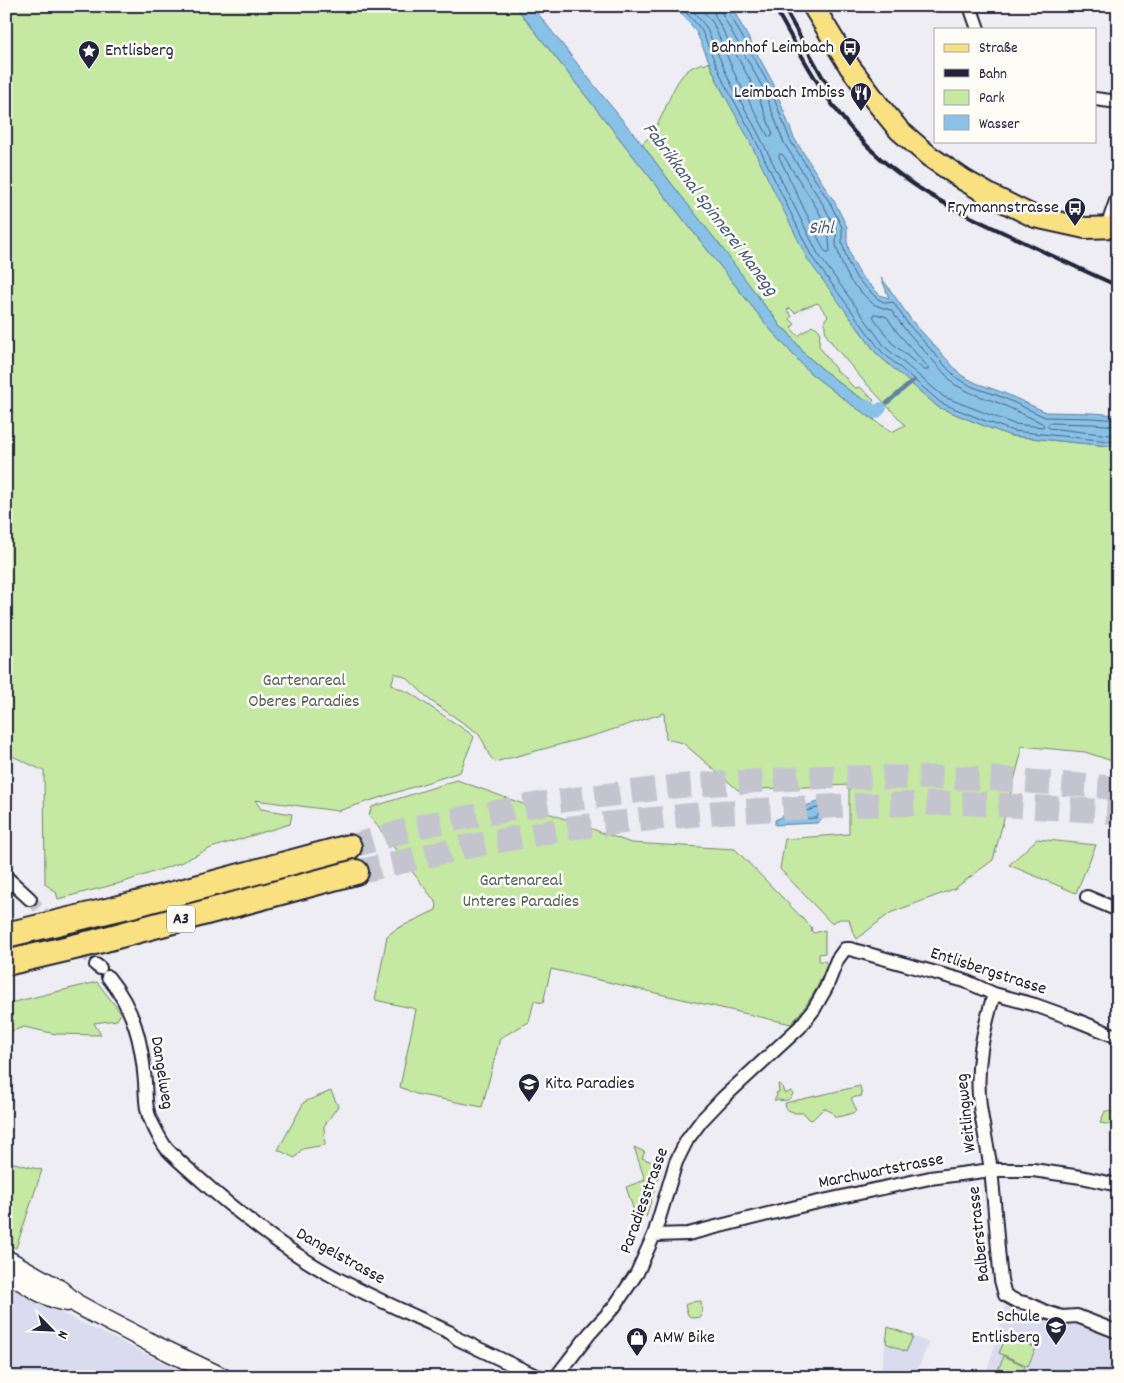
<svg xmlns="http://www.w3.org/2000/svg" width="1124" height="1383" viewBox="0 0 1124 1383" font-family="Dekko,sans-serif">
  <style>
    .built { fill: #dadbee }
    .green { fill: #c5e8a2; stroke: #74856e }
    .water { fill: #89c1e7; stroke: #6081a2 }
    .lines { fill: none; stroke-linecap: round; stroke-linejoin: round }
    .shore { stroke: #4b6280; stroke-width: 1 }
    .stream { stroke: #6081a2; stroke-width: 4 }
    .canal { stroke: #89c1e7; stroke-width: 12 }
    .minor-tunnel { stroke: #c4c4ce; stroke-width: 12; stroke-dasharray: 12 6; stroke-linecap: butt }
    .motorway-tunnel { stroke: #c4c4ce; stroke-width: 24; stroke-dasharray: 24 12; stroke-linecap: butt }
    .minor-casing { stroke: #22223b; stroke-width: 16 }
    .secondary-casing { stroke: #22223b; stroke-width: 21 }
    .primary-casing { stroke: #22223b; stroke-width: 24 }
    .motorway-casing { stroke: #22223b; stroke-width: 28 }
    .minor { stroke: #fdfcf7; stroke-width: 12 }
    .secondary { stroke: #fdfcf7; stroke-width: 18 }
    .primary { stroke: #f9e181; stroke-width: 20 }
    .motorway { stroke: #f9e181; stroke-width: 24 }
    .rail { stroke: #22223b; stroke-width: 4 }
    .labels { text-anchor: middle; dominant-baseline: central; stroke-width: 5; stroke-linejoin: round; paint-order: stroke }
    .shield { fill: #fdfcf7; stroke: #646373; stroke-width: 1 }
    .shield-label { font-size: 16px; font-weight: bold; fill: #22223b }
    .poi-label { font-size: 18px; fill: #22223b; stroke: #fdfcf7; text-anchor: end }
    .park-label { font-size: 18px; fill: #535d5a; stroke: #fdfcf7 }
    .street-label { font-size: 18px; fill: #22223b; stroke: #fdfcf7 }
    .water-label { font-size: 19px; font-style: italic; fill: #465a77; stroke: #fdfcf7 }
  </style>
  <rect width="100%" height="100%" fill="#ededf3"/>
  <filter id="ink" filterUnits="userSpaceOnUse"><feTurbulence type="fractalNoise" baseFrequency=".02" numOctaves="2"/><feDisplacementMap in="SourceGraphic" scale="10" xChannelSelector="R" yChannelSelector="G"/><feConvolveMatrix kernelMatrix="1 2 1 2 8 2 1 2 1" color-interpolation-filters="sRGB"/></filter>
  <g filter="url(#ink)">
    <path class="built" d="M6,1286L179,1370L175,1377H6Z
      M1005,1305L1085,1326L1118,1340V1377H985L993,1351Z
      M888,1327L929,1343L914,1377H880Z"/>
    <path class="green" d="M6,6H515L769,328L809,372L849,403L892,432L905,425L862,379L835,347L827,336L825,329V319L828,316L818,303L803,308L795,313L790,308L787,310L792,316L790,319L795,324L791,328L798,336L812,326L816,327L820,331L819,346L836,370L846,378L851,385L856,388L860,387L874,400L871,404L850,391L827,373L804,353L787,331L781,327L770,311L765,306C725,251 682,199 642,144C665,126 669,81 691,68C694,66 698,65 702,63L704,65L709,62L719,85L846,312L877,354L938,407L982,425L1011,436L1118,447V763L1085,752L1021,746V754L993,860L954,889L890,913L857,939L852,930L849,919H840L831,923L780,869L785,839L849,834V785L738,790L683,743L666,739L664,713L599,734L495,762L489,755L484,743L478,733L431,701L407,678L395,673L391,685L410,693L471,734L474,737L460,772L338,811L255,800L261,809L292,814L290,824L211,848L180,863L124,882L58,899L56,892L45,884L44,771L6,753Z
      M457,780L631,843L735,849L812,928L811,930L814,933L825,930V953L819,954V961H825L827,964C819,987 807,1006 791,1024L551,969L543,1003L534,1001L529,1022L500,1038L482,1107L416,1094L400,1087L416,1009L375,1000L387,936L396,929L436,910L437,904L369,815L372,807Z
      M1037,839L1096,845L1076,893L1009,865Z
      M97,982L121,1013L117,1020L94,1023L101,1035L56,1034L24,1027L6,1033V1004Z
      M778,1084L782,1086L784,1093H787L791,1091L793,1094C788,1103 784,1100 774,1100L777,1096L776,1093L779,1092Z
      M860,1086L862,1096L851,1098L856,1109L855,1112L843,1116L835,1117L833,1113L824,1108L812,1120L809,1119L804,1113H795L786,1109L785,1103Z
      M331,1091L338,1106L324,1126L325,1145L302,1149L295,1158L278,1150L304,1102Z
      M1105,1111L1118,1112V1126L1100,1123Z
      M634,1147L645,1152L642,1158L662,1166L646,1217L634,1211L626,1187L645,1180Z
      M6,1161L42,1170L16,1248L6,1243Z
      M701,1301L702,1311L701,1317L692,1318L688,1315L685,1305L691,1302Z
      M888,1327L913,1336L906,1352L886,1343Z
      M1007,1335L1036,1348L1028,1366L999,1353Z
      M1004,1356L1025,1366L1021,1377H995Z"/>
    <path class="water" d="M515,6H532L598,90L642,144L671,183L720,245L765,306L770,311L781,327L787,331L804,353L827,373L850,391L871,404V407L880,413L874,420L849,403L809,372L769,328Z
      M675,6H731L773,83L794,138L834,201L847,227V242L852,260L861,276L880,295L889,298L881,277L912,321L961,375L976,383L1004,393L1046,412L1092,413L1118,415V447L1011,436L982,425L938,407L877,354L808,260L747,136L719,85L696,31Z
      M817,802L826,804L825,816L817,823L775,825V820L794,810Z"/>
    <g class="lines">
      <path class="shore" d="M680,6L701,29L724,83L752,133L812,257L881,351L941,403L983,420L1013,431L1118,442
        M689,6L706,27L729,80L757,131L818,254L885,347L944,397L1014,424L1043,427L1044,425L1042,423L999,403L971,393L954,384L904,328L891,310L883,308L873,304L851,282L842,264L836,245V229L824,206L784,143L763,88L722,14L721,6
        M699,6L713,23L736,77L768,136L771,137L773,134L756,91L715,16L713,6
        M727,6L728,11L769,85L790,140L830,203L842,227V243L848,262L857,279L878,299L886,303L893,302L908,324L948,369L958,379L973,387L1002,397L1045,417L1092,418L1118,420
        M780,154L783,155L818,210L828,230L830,250L829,252H826L824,250L779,157Z
        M874,314H876L887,317L897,332L928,367V370H924L891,342L874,318Z
        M1118,426L1092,424L1049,423L1047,426L1049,428L1118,436
        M818,808L820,809V813L816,818L796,819L794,818L796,814Z"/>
      <path class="stream" d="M887,403L914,380"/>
      <path class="canal" d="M866,405L876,413L881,408"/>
      <path class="minor-tunnel" d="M30,899L96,965"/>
      <path class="motorway-tunnel" d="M349,847L425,825L551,802L680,786L824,777L983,778L1118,788
        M356,872L466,847L575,827L720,812L857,805L967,803L1118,812"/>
      <g class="minor-casing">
        <path id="minor" d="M970,6L978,29
          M1095,99L1118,102
          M1107,227L1118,195
          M6,877L30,899
          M1087,897L1118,910
          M96,965L100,968
          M108,977C134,1009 142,1042 145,1082C146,1097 145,1110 152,1123C156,1131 161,1142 167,1149C181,1164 197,1176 212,1190C252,1224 295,1257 342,1281C377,1300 415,1316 451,1333L458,1339L536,1376L543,1377
          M994,994C983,1031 975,1067 980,1106C983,1128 988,1149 991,1170C995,1207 997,1243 1001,1280L1005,1295L1016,1301L1029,1304L1046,1312L1062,1317L1077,1316L1118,1332
          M654,1235L688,1234L796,1207L864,1192L930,1178L991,1170H1033L1081,1177L1118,1185
          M556,1377L590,1333L614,1307L637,1273L654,1235L676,1162L687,1140L702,1120L723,1098L800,1027L814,1009L826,988L837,960L845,949H850L965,981L994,994L1035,1005L1071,1018L1118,1037"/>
      </g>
      <g class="secondary-casing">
        <path id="secondary" d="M6,1259L59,1289L77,1304L97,1315L157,1346L222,1377
          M6,1272C26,1283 44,1298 67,1302"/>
      </g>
      <g class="primary-casing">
        <path id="primary" d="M813,6L850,67L877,103L899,130L929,156L964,180L990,195L1035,217L1085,228L1118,227"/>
      </g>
      <g class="motorway-casing">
        <path id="motorway" d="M6,935L136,904L349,847
          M6,963L91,943L356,872"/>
      </g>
      <use href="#minor" class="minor"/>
      <use href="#secondary" class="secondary"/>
      <use href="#primary" class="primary"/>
      <use href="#motorway" class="motorway"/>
      <path class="rail" d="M774,6C797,47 818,89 849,126C895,181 947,207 1011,236C1046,253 1082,270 1118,286
        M783,6L822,76L836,97"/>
    </g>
  </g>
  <defs>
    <g id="bus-pin" transform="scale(1.125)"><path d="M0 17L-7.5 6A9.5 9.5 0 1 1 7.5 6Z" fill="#22223b" stroke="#fdfcf7"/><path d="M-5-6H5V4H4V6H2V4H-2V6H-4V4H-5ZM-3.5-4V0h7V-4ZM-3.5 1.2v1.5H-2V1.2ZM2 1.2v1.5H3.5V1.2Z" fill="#fff"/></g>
    <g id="sight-pin" transform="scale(1.125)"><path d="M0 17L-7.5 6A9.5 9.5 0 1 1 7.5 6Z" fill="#22223b" stroke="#fdfcf7"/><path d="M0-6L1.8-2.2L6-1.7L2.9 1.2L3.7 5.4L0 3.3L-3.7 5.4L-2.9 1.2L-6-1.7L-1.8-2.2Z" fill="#fff"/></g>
    <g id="restaurant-pin" transform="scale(1.125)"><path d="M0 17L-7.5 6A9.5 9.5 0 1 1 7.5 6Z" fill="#22223b" stroke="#fdfcf7"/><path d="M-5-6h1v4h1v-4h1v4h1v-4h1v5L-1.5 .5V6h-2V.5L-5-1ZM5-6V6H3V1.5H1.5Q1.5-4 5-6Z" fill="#fff"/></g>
    <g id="school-pin" transform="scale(1.125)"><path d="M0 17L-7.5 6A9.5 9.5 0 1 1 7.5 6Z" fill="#22223b" stroke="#fdfcf7"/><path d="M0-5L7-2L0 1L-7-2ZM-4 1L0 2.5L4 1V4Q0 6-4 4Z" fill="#fff"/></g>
    <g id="shop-pin" transform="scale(1.125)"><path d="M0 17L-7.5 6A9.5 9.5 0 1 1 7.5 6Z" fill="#22223b" stroke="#fdfcf7"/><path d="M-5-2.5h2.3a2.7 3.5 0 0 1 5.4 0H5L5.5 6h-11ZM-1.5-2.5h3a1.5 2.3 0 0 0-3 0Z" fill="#fff"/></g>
  </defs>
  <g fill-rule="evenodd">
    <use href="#bus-pin" x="850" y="48"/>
    <use href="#sight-pin" x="89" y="51"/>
    <use href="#restaurant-pin" x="861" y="93"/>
    <use href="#bus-pin" x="1075" y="208"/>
    <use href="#school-pin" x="529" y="1084"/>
    <use href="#school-pin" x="1056" y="1327"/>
    <use href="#shop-pin" x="637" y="1338"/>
  </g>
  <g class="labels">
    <rect class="shield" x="167" y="905.5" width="28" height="27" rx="4"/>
    <g class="shield-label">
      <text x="181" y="919">A3</text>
    </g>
    <g class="poi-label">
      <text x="834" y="48">Bahnhof Leimbach</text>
      <text x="105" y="51" text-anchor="start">Entlisberg</text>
      <text x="845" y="93">Leimbach Imbiss</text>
      <text x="1059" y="208">Frymannstrasse</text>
      <text x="545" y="1084" text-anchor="start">Kita Paradies</text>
      <text x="1040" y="1317">Schule<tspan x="1040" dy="21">Entlisberg</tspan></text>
      <text x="653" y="1338" text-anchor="start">AMW Bike</text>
    </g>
    <g class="park-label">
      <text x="304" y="681">Gartenareal<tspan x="304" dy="21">Oberes Paradies</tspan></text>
      <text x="521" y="881">Gartenareal<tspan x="521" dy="21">Unteres Paradies</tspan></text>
    </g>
    <g class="street-label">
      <text transform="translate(988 972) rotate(18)">Entlisbergstrasse</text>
      <text transform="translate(161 1073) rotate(81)">Dangelweg</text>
      <text transform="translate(967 1113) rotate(-96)">Weitlingweg</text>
      <text transform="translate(881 1172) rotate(-11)">Marchwartstrasse</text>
      <text transform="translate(645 1201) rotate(-70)">Paradiesstrasse</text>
      <text transform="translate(980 1234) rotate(-96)">Balberstrasse</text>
      <text transform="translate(340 1257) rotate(29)">Dangelstrasse</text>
    </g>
    <g class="water-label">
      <text transform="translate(709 210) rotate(53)">Fabrikkanal Spinnerei Manegg</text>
      <text x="821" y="229">Sihl</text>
    </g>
  </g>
  <rect width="1124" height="1383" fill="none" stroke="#fdfcf7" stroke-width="25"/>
  <rect x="12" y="12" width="1099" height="1358" fill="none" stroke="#22223b" stroke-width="2" filter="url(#ink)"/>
  <rect x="934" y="28" width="162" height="115" fill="#fdfcf7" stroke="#a5a5ac"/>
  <rect x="944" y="44" width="25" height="8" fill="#f9e181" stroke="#a5a5ac"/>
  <text x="979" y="52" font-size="15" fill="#22223b">Straße</text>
  <rect x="944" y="69" width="25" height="8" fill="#22223b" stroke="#a5a5ac"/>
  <text x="979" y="78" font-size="15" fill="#22223b">Bahn</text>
  <rect x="944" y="90" width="25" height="15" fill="#c5e8a2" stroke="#a5a5ac"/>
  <text x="979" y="102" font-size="15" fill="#22223b">Park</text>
  <rect x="944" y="115" width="25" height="15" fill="#89c1e7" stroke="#a5a5ac"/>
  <text x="979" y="128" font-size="15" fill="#22223b">Wasser</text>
  <g transform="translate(52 1330) rotate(114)" stroke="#fdfcf7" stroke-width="4" paint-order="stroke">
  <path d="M0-4L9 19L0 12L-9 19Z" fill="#22223b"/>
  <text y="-8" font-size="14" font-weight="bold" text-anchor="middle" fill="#22223b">N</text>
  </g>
</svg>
